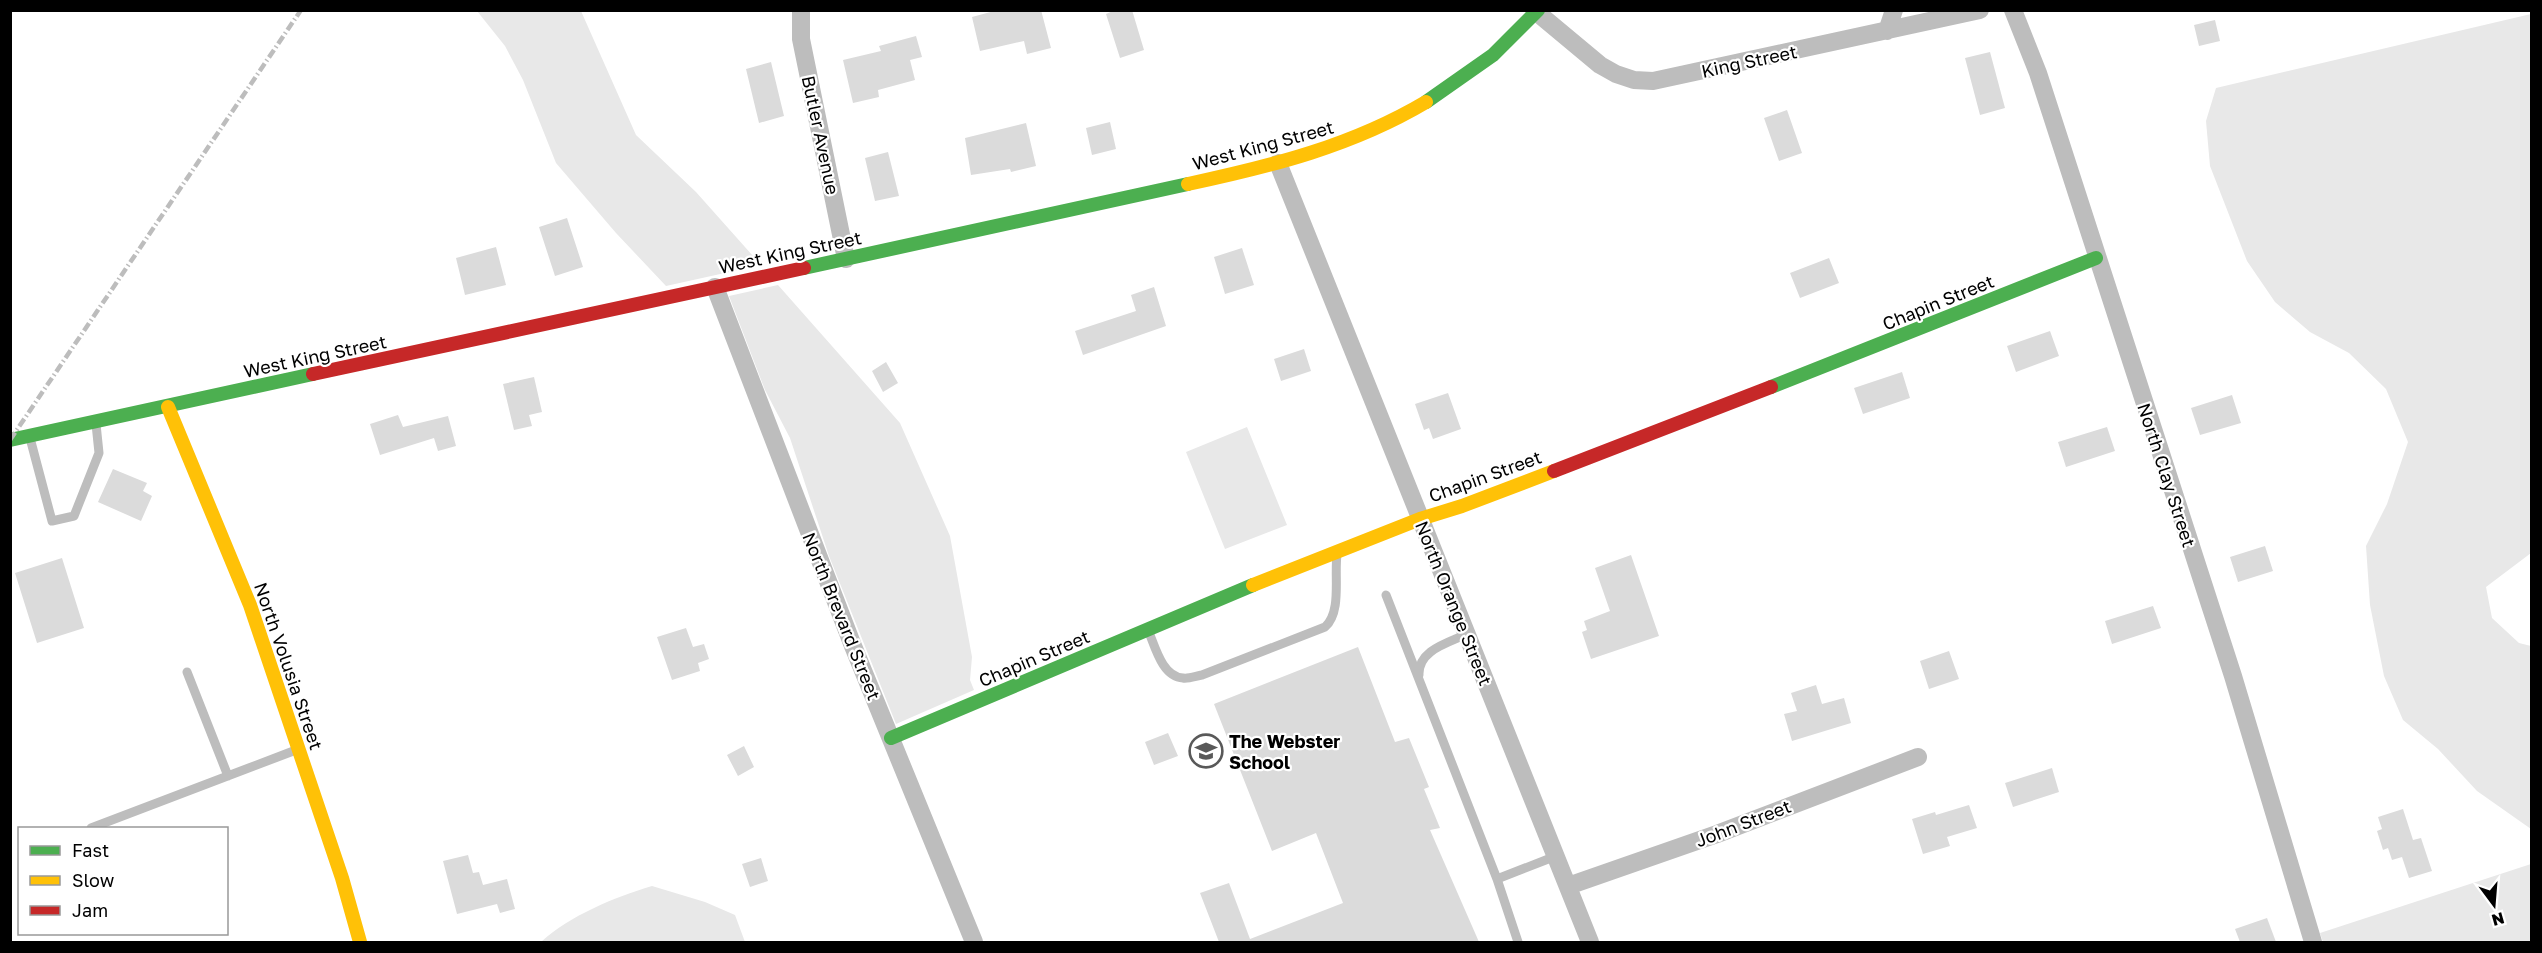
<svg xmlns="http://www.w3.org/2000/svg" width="2542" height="953" viewBox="0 0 2542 953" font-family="'Golos Text',sans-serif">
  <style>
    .green { fill: #e8e8e8 }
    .building { fill: #dbdbdb }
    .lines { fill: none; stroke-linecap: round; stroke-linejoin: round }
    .lane { stroke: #bdbdbd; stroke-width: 9 }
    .street { stroke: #bdbdbd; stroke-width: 18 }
    .fast { stroke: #4caf50; stroke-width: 14 }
    .slow { stroke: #ffc107; stroke-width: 14 }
    .jam { stroke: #c62828; stroke-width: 14 }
    .rail { stroke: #bdbdbd; stroke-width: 4.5; stroke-dasharray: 9 3 1.5 3; stroke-linecap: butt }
    .labels { text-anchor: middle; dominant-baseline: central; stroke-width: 4.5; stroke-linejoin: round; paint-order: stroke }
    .street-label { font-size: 18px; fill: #000; stroke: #fff }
    .poi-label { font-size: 18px; font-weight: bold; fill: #000; stroke: #fff; text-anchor: start }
  </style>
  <rect width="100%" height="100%" fill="#fff"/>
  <path class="green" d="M477,11H581L636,135L696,192L761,265L666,286L616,233L556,163L523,80L505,46Z
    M2531,14V553L2486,587L2492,618L2519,643L2531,646V829L2477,791L2438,749L2403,720L2384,676L2370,605L2366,546L2387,504L2408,442L2386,389L2349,353L2310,332L2275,302L2247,261L2210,166L2206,121L2216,88Z
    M778,285L900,423L950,536L972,657L970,680L974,690L896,724L829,556L790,438L765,390L729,296Z
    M1247,427L1287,525L1225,549L1186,452Z
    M2531,864V942H2323L2320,933Z
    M652,886L705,902L735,915L745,942H541C571,915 613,898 652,886Z"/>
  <path class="building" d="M998,10H1041L1051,48L1027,54L1024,41L980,51L972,17Z
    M1115,10H1132L1144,50L1120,58L1106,14Z
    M2215,20L2220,41L2199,46L2194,25Z
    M916,36L922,57L910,60L915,80L878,90L879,97L853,103L843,60L881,51L879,46Z
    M1990,52L2005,108L1980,115L1965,58Z
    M771,62L784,116L759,123L746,69Z
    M1787,110L1802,153L1779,161L1764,118Z
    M1110,122L1116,149L1092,155L1086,128Z
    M1026,123L1036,166L1011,172L1010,169L971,175L965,138Z
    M888,152L899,196L875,201L865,158Z
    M567,218L583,267L555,276L539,227Z
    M496,247L506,285L465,295L456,258Z
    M1242,248L1254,285L1225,294L1214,257Z
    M1829,258L1839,283L1800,298L1790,273Z
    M1154,287L1166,326L1083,355L1075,331L1136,311L1131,295Z
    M2050,331L2059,356L2016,372L2007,346Z
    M1304,349L1311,371L1281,381L1274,359Z
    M886,362L898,383L883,392L872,371Z
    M1902,372L1910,398L1863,414L1854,388Z
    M534,377L542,412L529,415L532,426L514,430L503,384Z
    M1448,393L1461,429L1433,439L1429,428L1424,430L1415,404Z
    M2232,395L2241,423L2200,435L2191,408Z
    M398,415L403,427L448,416L456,446L438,451L434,438L380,455L370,424Z
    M2107,427L2115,451L2066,467L2058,442Z
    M113,469L147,483L143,491L152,496L141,521L98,502Z
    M2265,546L2273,571L2238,582L2230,557Z
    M1631,555L1659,636L1591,659L1582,632L1587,630L1584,621L1610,611L1595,568Z
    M62,558L84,628L37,643L15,573Z
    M2153,606L2161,628L2112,644L2105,621Z
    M686,628L693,647L704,644L709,659L698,663L700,671L672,680L657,637Z
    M1358,647L1395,742L1409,738L1429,787L1424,789L1440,828L1430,830L1479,942H1219L1200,893L1229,883L1250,939L1343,903L1316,833L1272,851L1214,704Z
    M1949,651L1959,679L1929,689L1920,661Z
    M1816,685L1822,704L1844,698L1851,723L1792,741L1784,714L1797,711L1791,693Z
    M1168,733L1178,756L1154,765L1145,742Z
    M744,746L754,767L738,776L727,755Z
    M2052,768L2059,792L2013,807L2005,783Z
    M1969,805L1977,828L1947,837L1950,846L1923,854L1912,819L1935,812L1936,815Z
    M2403,809L2413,840L2421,838L2432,871L2409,878L2402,857L2392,860L2388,848L2383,850L2377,831L2382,829L2378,817Z
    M468,855L473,873L479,872L483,885L507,879L515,909L500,913L497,904L457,914L443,861Z
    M761,858L768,881L750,887L742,864Z
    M2267,918L2276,942H2240L2235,929Z"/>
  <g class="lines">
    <path class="lane" d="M30,438L52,521L74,516L99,453L96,424
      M1386,595L1497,879L1518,942
      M1148,630C1155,646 1162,677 1183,678C1188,679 1196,676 1202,675L1325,627C1342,612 1334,576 1337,555
      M187,672L228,776
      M1419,675C1418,650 1448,643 1467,634
      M91,828L296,750
      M1497,879L1556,856"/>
    <path class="street" d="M801,10V39L846,259
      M1534,10L1600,65L1616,74L1634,80L1653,81L1980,10
      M2013,10L2038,73L2233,676L2313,942
      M1887,31L1894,10
      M1278,163L1590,942
      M715,287L853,646L974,942
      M1568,886L1717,834L1918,757"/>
    <path class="fast" d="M1426,102L1493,55L1538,10
      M804,268L1188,184
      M1771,387L2096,258
      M10,440L313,374
      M891,738L1253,585"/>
    <path class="slow" d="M1188,184C1272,166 1352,146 1426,102
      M168,407L250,605L342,878L360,942
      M1253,585L1420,519L1462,506L1554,471"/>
    <path class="jam" d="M313,374L804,268
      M1554,471L1771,387"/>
    <path class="rail" d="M10,440L301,10"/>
  </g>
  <defs>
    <g id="school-ring" transform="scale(1.725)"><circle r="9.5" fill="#fff" stroke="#595959" stroke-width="1.5"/><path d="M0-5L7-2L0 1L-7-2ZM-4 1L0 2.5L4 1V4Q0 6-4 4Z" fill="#595959"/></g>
  </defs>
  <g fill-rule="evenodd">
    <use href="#school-ring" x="1206" y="751"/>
  </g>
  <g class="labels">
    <g class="street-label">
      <text transform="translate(1749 61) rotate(-12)">King Street</text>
      <text transform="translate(821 135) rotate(78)">Butler Avenue</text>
      <text transform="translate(1263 145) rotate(-15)">West King Street</text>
      <text transform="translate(790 252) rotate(-12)">West King Street</text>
      <text transform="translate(1938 302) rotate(-22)">Chapin Street</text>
      <text transform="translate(315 356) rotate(-12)">West King Street</text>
      <text transform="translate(2167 475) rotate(72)">North Clay Street</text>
      <text transform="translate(1485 476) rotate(-20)">Chapin Street</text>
      <text transform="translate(1454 603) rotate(68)">North Orange Street</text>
      <text transform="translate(842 616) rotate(68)">North Brevard Street</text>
      <text transform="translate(1034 658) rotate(-23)">Chapin Street</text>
      <text transform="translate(289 666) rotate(71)">North Volusia Street</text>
      <text transform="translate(1743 823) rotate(-21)">John Street</text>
    </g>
    <g class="poi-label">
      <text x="1229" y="741">The Webster<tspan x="1229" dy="21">School</tspan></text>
    </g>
  </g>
  <rect width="2542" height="953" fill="none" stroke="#000000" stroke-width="24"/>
  <rect x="18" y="827" width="210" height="108" fill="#ffffff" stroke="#999999" stroke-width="1.5"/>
  <rect x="30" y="846" width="30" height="9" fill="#4caf50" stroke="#999999" stroke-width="1.5"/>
  <text x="72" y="857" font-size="18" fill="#000000">Fast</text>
  <rect x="30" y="876" width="30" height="9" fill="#ffc107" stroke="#999999" stroke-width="1.5"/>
  <text x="72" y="887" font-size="18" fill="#000000">Slow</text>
  <rect x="30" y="906" width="30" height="9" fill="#c62828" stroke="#999999" stroke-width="1.5"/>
  <text x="72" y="917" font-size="18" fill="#000000">Jam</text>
  <g transform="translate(2494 905) rotate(164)" stroke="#ffffff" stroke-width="4.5" paint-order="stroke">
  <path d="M0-4.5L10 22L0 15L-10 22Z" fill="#000000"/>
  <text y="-9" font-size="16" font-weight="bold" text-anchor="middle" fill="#000000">N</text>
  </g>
</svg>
